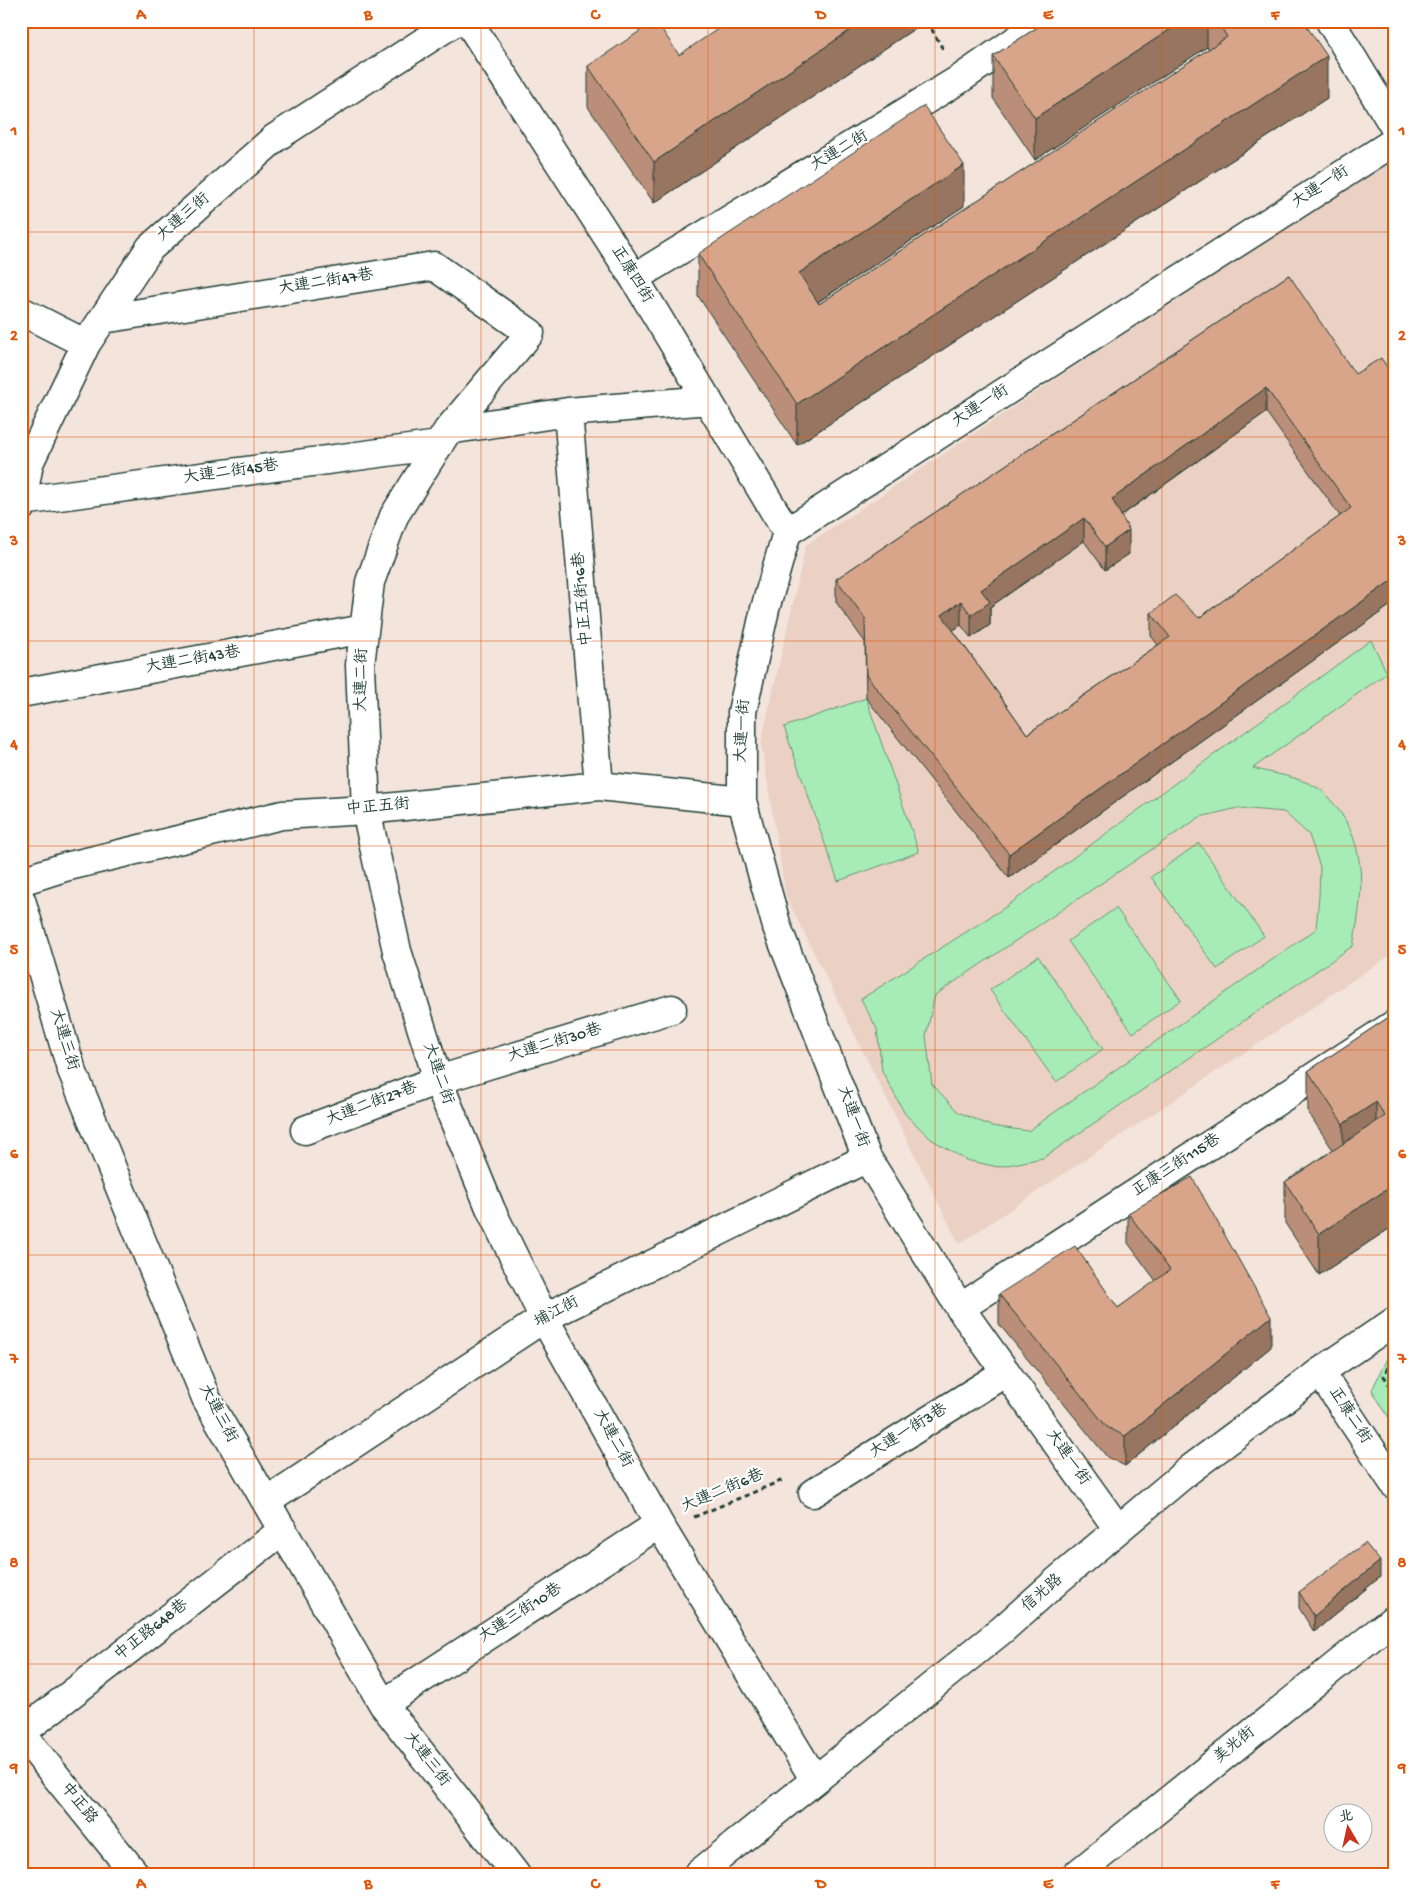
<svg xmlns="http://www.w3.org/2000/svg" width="1416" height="1896" viewBox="0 0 1416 1896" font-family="'Gochi Hand','LXGW WenKai TC',sans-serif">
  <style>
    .built { fill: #ebd1c4 }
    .green { fill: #a7ecb6; stroke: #639475; fill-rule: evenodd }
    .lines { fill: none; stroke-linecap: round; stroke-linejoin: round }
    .minor-casing { stroke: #1f3d34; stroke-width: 31 }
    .path { stroke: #1f3d34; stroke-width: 3; stroke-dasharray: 5 4; stroke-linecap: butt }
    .minor { stroke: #fff; stroke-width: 28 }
    .wall { fill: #ba8e78; stroke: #1f3d34; fill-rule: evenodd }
    .shaded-wall { fill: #977461; stroke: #1f3d34 }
    .building { fill: #d8a58b; stroke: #1f3d34; fill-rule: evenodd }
    .grid { fill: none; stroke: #de580e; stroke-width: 1; stroke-opacity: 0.55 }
    .labels { text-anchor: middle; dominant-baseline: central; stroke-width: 4.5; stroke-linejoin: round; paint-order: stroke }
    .street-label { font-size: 16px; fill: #1f3d34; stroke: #fff }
    .neatline { fill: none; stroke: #de580e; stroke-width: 2 }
    .grid-label { font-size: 16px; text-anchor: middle; font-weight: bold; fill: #de580e }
  </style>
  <rect width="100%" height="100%" fill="#f3e4dc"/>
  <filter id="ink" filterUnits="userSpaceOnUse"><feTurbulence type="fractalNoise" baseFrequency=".02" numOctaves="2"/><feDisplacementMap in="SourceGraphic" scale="10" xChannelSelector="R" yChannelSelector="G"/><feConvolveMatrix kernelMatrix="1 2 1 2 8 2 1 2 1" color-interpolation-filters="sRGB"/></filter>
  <g filter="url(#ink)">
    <path class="built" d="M1395,154V952L959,1244L786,897L761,743L806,545Z"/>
    <path class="green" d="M1371,640L1387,673L1253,768C1276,775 1295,775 1318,788C1324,791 1329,799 1334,804C1369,846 1363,896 1353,946L1043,1158L998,1167L966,1160L931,1139L905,1114L882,1071L877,1029L861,999L1007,906ZM1238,808L1284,812L1309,835L1320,867L1319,896L1316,929L1028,1131L991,1126L958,1112L932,1084L926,1036L935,995L1200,817Z
      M866,698L919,852L838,881L784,727Z
      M1199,843L1264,936L1217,969L1151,877Z
      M1116,908L1181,1000L1133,1033L1068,941Z
      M1038,956L1103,1049L1056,1082L990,990Z
      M1395,1349V1428L1372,1390L1390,1352Z"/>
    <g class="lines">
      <g class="minor-casing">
        <path id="minor" d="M468,21L634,278L787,532
          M1330,21L1395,128
          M634,278L960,79L1044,21
          M21,311L86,344
          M103,319L434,266L530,333L448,430L394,516L370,582L360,665L366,810L397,951L440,1086L491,1210L544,1318L659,1524L815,1780
          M568,412L599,786
          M448,430L568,412L708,400
          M22,501L439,445
          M21,507L29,463L86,344L150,248L275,138L456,21
          M21,693L364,629
          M21,881L65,867L282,815L366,810L599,786L742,801
          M21,900L71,1068L206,1398L383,1704L516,1875
          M305,1130L438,1080L672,1009
          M960,1308L1395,1024
          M1320,1372L1395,1485
          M813,1493L1006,1372
          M267,1501L544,1318L867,1158
          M1118,1529L960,1308L867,1158L777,927L742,801V712L765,609L787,532L1395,141
          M383,1704L659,1524
          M21,1733L283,1530
          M21,1733L136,1875
          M697,1875L1002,1630L1058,1580L1189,1470L1320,1372L1395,1321
          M1076,1875L1395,1618"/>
      </g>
      <path class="path" d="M927,21L944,51
        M1388,1367L1384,1376L1395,1394
        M694,1517L783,1480"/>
      <use href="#minor" class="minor"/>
    </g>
    <path class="wall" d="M920,21V25L654,203L588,107V66L679,55Z
      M1047,21H1303L1327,98L797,445L698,296V254L964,206L818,302L819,304L1209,49L1207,47L1035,160L993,98V56Z
      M1289,275L1395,602L1009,878L866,698L865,642L836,602V579ZM1266,412L1340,516L1199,618L1151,613V636L1158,645L1027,734L953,630L961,625L971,638L990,625V607L1084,541L1105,570L1129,554L1121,516Z
      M1395,731V766L1389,758V735Z
      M1395,1013V1225L1319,1275L1285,1223V1182L1333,1150L1308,1112V1071Z
      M1128,1213L1271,1347L1125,1466L1107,1457L999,1324V1294L1118,1308L1156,1281L1128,1243Z
      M1395,1342V1374L1394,1373V1343Z
      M1380,1577L1314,1632L1299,1608V1592Z"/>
    <path class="shaded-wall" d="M864,21H920V25L654,203V162Z
      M1183,21H1207V47L1035,160V118Z
      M1327,56V98L797,445V404Z
      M964,165V206L799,314V273Z
      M1266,388V412L1112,522V499Z
      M1084,518V541L990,607V625L971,638V615L981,590Z
      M1129,530V554L1105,570V547Z
      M1395,578V602L1009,878V854Z
      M961,601V625L942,638V615Z
      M1376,1102V1143L1343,1165V1124Z
      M1395,1184V1225L1319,1275V1234Z
      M1271,1317V1347L1125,1466V1436Z
      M1380,1561V1577L1314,1632V1616Z"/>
    <path class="building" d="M655,21H656L679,55L730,21H864L654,162L588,66Z
      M1047,21H1183L1035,118L993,56Z
      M1217,21H1303L1327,56L797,404L698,254L924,106L964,165L799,273L819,304L1227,37Z
      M1289,275L1355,374L1381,358L1395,379V578L1009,854L866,675L865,618L836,579ZM1266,388L1351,508L1199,618L1175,595L1151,613L1170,637L1027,734L942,615L961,601L971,615L990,602L981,590L1084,518L1105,547L1129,530L1112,499Z
      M1395,731V743L1389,735Z
      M1395,1013V1184L1319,1234L1285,1182L1385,1116L1376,1102L1343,1124L1308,1071Z
      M1192,1177L1271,1317L1125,1436L1107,1427L999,1294L1075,1246L1118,1308L1170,1270L1128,1213Z
      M1365,1543L1380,1561L1314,1616L1299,1592Z"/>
  </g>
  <path class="grid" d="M254,21V1875M481,21V1875M708,21V1875M935,21V1875M1162,21V1875M21,232H1395M21,437H1395M21,641H1395M21,846H1395M21,1050H1395M21,1255H1395M21,1459H1395M21,1664H1395"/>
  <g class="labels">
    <g class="street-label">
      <text transform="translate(840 152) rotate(-31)">大連二街</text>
      <text transform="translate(1321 188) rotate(-33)">大連一街</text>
      <text transform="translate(184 218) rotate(-41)">大連三街</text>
      <text transform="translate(631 275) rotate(58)">正康四街</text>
      <text transform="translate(326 283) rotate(-9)">大連二街47巷</text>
      <text transform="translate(981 407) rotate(-33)">大連一街</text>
      <text transform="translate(231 473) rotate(-8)">大連二街45巷</text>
      <text transform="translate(584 599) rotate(-95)">中正五街16巷</text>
      <text transform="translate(193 661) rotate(-10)">大連二街43巷</text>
      <text transform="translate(363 680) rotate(-89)">大連二街</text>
      <text transform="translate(744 731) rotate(-87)">大連一街</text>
      <text transform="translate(378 808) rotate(-5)">中正五街</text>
      <text transform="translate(63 1040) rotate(73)">大連三街</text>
      <text transform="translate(555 1044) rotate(-17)">大連二街30巷</text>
      <text transform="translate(437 1074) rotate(71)">大連二街</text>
      <text transform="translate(372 1105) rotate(-21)">大連二街27巷</text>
      <text transform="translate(852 1117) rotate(70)">大連一街</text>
      <text transform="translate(1177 1166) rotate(-33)">正康三街115巷</text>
      <text transform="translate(557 1313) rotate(-28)">埔江街</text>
      <text transform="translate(217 1414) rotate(62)">大連三街</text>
      <text transform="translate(1349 1416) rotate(57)">正康二街</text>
      <text transform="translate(909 1432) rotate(-32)">大連一街3巷</text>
      <text transform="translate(612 1439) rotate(61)">大連二街</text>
      <text transform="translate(1067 1458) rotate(55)">大連一街</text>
      <text transform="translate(723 1492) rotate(-23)">大連二街6巷</text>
      <text transform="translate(1043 1594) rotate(-41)">信光路</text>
      <text transform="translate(521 1614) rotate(-33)">大連三街10巷</text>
      <text transform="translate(152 1631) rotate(-38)">中正路648巷</text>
      <text transform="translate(1235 1746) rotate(-39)">美光街</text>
      <text transform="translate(426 1760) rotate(52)">大連三街</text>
      <text transform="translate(78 1804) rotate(51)">中正路</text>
    </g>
  </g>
  <rect width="1416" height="1896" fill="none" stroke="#fff" stroke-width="55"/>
  <g transform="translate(1348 1828) rotate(351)"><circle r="24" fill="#ffffff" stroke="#a5b1ae"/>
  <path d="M0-4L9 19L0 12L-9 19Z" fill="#c8321e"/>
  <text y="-8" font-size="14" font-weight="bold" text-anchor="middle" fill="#1f3d34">北</text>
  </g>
  <rect x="28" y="28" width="1360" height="1840" class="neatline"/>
  <g class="grid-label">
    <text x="141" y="19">A</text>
    <text x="368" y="19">B</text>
    <text x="595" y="19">C</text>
    <text x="821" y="19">D</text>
    <text x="1048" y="19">E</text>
    <text x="1275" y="19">F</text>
    <text x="14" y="135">1</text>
    <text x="1402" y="135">1</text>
    <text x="14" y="340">2</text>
    <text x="1402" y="340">2</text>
    <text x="14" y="545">3</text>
    <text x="1402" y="545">3</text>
    <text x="14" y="749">4</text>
    <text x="1402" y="749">4</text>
    <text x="14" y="954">5</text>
    <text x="1402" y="954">5</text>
    <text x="14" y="1158">6</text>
    <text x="1402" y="1158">6</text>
    <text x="14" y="1363">7</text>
    <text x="1402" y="1363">7</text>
    <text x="14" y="1567">8</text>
    <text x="1402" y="1567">8</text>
    <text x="14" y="1772">9</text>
    <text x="1402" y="1772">9</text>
    <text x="141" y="1888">A</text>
    <text x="368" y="1888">B</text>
    <text x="595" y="1888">C</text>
    <text x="821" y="1888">D</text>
    <text x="1048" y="1888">E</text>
    <text x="1275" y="1888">F</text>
  </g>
</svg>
